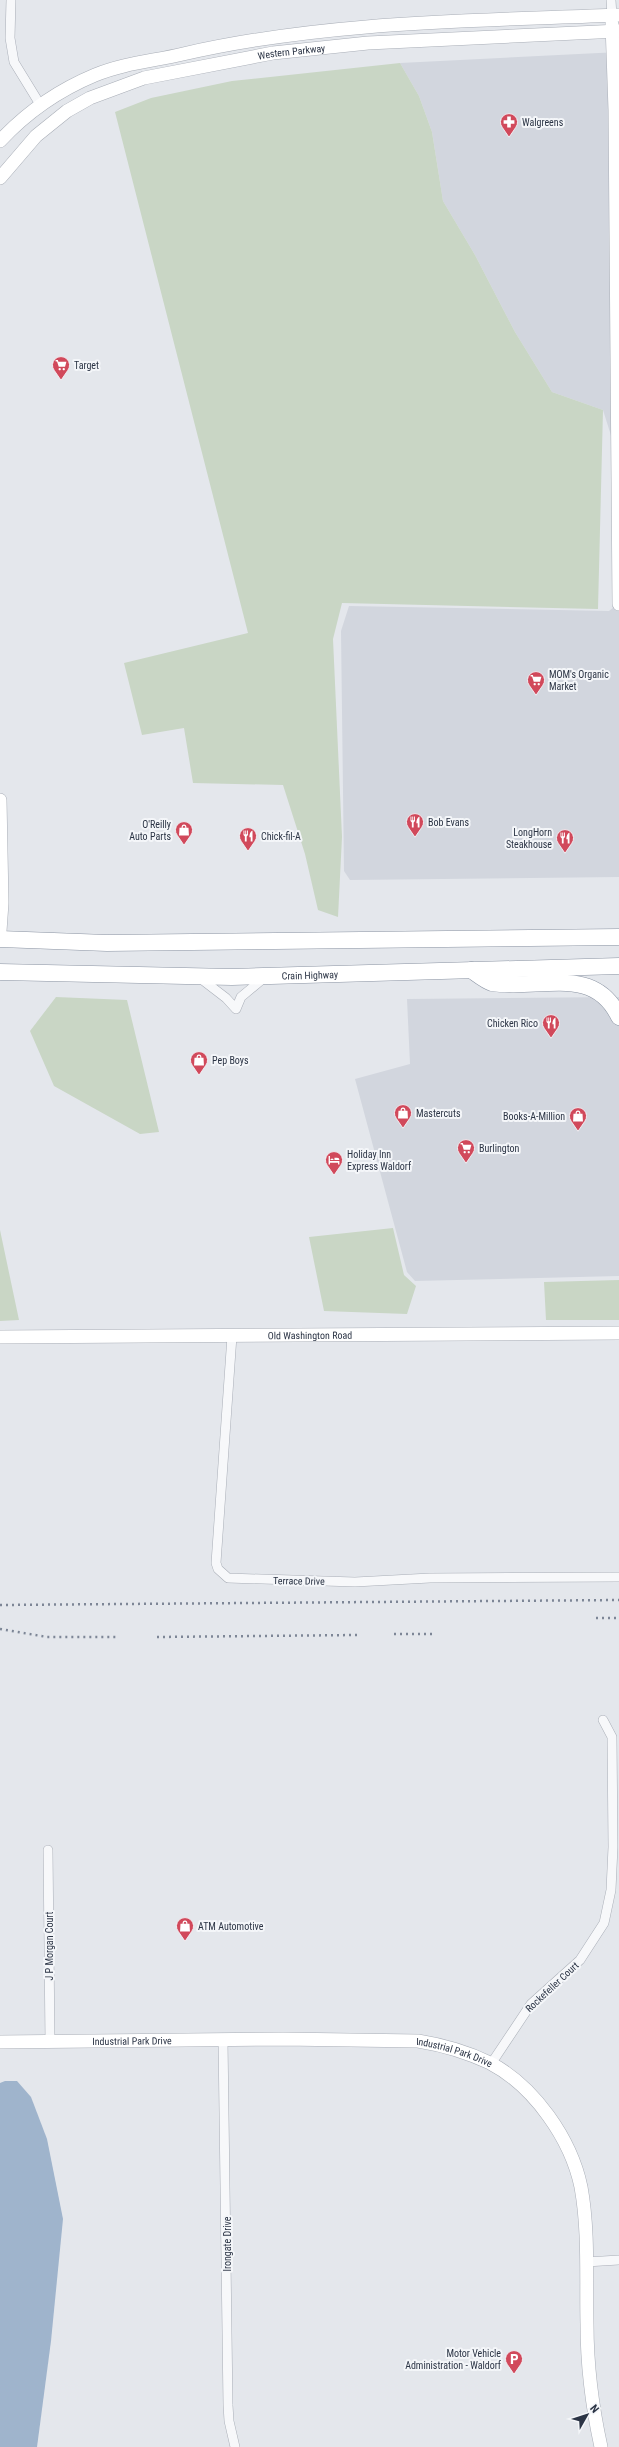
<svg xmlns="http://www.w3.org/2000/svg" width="619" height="2447" viewBox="0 0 619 2447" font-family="'Roboto Condensed',sans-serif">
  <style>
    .built { fill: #d2d6de }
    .green { fill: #c9d6c5 }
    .water { fill: #9fb4cc }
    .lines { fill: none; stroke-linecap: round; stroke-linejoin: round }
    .street-casing { stroke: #a9aeb7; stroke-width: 10 }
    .secondary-casing { stroke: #a9aeb7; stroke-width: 14 }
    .highway-casing { stroke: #8b94a3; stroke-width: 17 }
    .street { stroke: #f7f8fa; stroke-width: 9 }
    .secondary { stroke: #fff; stroke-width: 13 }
    .highway { stroke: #fff; stroke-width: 16 }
    .rail { stroke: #7d8696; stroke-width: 2.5; stroke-dasharray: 2 4; stroke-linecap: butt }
    .labels { text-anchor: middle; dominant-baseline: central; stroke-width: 4; stroke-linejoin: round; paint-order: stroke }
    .street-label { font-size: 10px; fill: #2b3445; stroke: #f4f6f9 }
    .poi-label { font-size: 10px; fill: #2b3445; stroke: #f4f6f9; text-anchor: start }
  </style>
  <rect width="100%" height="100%" fill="#e4e7ec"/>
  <path class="built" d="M619,52V461L603,410L552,392L515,332L475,255L443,201L432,132L419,96L400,63Z
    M619,603V877L350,880L344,871L341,631L349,606L609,611Z
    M619,997V1276L415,1281L407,1272L355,1079L410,1064L407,999Z"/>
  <path class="green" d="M400,63L419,96L432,132L443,201L475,255L515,332L552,392L603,410L598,609L342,603L333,639L342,837L338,917L318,910L305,854L283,785L193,783L184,728L142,735L124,663L248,633L115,112L151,98L232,81Z
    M56,997L127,1000L159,1132L140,1134L54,1086L30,1031Z
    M393,1228L404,1275L416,1286L407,1314L324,1311L309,1237Z
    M0,1230L19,1320L0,1321Z
    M619,1280V1320H546L544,1282Z"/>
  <path class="water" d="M5,2081H17L31,2097L47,2139L63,2219L51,2341L37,2447H0V2083Z"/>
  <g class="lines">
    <g class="street-casing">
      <path id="street" d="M11,0L10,38L14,62L41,106
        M611,0L612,16
        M200,978L226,998L236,1009L241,997L265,977
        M232,1336L216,1563L218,1569L228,1578L355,1582L430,1578L619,1577
        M48,1850L50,2042
        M223,2040L228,2405L229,2421L235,2447
        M491,2064L531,2004L580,1960L604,1923L611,1890L613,1847L612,1737L603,1720
        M586,2262L619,2260"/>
    </g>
    <g class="secondary-casing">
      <g id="secondary">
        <path d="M612,24L615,110L619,604"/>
        <path d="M0,141C27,112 59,90 95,75C124,63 154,61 183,54C326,21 474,21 619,15"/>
        <path id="s1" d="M0,178L36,136L67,111L90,98L144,78L273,53L368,43L619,31"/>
        <path d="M0,800L2,903L0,931"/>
        <path id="s2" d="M0,1337L619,1333"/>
        <path id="s3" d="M0,2042L283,2039L418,2041C443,2045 467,2052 490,2063C534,2086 571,2139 581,2187C589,2231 586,2279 587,2324C587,2365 592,2406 601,2447"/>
      </g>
    </g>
    <g class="highway-casing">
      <g id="highway">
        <path d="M0,939L107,943L619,937"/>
        <path d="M471,970C477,974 485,981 492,983C537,991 594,963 619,1017"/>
        <path id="s4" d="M0,972L232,977L619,966"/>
      </g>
    </g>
    <use href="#street" class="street"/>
    <use href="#secondary" class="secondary"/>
    <use href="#highway" class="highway"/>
    <path class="rail" d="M0,1605L619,1600
      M596,1618H619
      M0,1629L47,1637H119
      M394,1634H436
      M157,1637L357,1635"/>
  </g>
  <defs>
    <g id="pharmacy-pin" transform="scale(0.9)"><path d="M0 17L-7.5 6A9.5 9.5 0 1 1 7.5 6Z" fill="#d1495b" stroke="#f4f6f9"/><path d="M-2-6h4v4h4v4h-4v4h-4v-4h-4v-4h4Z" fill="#fff"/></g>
    <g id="supermarket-pin" transform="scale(0.9)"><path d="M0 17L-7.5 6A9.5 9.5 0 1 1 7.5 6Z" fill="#d1495b" stroke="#f4f6f9"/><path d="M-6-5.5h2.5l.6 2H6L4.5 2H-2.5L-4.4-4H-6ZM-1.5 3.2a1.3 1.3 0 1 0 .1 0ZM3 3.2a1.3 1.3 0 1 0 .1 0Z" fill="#fff"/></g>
    <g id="restaurant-pin" transform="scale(0.9)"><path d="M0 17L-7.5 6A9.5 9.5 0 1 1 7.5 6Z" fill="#d1495b" stroke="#f4f6f9"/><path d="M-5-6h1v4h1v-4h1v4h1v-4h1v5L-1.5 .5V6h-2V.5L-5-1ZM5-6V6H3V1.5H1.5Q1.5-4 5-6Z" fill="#fff"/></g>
    <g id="shop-pin" transform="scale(0.9)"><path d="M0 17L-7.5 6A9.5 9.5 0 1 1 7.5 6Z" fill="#d1495b" stroke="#f4f6f9"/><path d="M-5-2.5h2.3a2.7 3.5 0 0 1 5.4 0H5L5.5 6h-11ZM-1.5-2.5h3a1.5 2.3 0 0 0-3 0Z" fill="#fff"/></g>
    <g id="hotel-pin" transform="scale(0.9)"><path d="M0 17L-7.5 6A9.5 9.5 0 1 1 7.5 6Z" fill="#d1495b" stroke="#f4f6f9"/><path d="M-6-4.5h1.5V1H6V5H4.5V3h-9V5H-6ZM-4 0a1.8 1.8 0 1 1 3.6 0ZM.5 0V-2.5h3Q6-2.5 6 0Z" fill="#fff"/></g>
    <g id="parking-pin" transform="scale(0.9)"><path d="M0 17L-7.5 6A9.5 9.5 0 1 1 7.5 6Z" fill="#d1495b" stroke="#f4f6f9"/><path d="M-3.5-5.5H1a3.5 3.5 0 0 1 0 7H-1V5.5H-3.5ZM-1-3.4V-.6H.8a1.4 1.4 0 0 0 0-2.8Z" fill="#fff"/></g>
  </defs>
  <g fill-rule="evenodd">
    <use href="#pharmacy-pin" x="509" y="122"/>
    <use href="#supermarket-pin" x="61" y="365"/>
    <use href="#supermarket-pin" x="536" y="680"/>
    <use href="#restaurant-pin" x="415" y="822"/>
    <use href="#shop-pin" x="184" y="830"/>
    <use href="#restaurant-pin" x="248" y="836"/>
    <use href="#restaurant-pin" x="565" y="838"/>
    <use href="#restaurant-pin" x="551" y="1023"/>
    <use href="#shop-pin" x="199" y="1060"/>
    <use href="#shop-pin" x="403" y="1113"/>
    <use href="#shop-pin" x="578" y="1116"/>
    <use href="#supermarket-pin" x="466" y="1148"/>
    <use href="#hotel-pin" x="334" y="1160"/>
    <use href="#shop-pin" x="185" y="1926"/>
    <use href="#parking-pin" x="514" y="2359"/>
  </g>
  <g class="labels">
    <g class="street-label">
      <text stroke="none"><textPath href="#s1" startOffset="329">Western Parkway</textPath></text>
      <text stroke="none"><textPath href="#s4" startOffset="310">Crain Highway</textPath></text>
      <text stroke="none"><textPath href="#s2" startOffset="310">Old Washington Road</textPath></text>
      <text transform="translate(299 1581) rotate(1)">Terrace Drive</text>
      <text transform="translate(49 1946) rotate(-90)">J P Morgan Court</text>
      <text transform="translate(552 1987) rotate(-43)">Rockefeller Court</text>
      <text stroke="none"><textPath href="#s3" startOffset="132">Industrial Park Drive</textPath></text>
      <text stroke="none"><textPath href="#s3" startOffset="456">Industrial Park Drive</textPath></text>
      <text transform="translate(227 2244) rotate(-90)">Irongate Drive</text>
    </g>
    <g class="poi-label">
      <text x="522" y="122">Walgreens</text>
      <text x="74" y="365">Target</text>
      <text x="549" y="674">MOM's Organic<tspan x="549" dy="12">Market</tspan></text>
      <text x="428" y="822">Bob Evans</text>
      <text x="171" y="824" text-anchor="end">O'Reilly<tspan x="171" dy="12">Auto Parts</tspan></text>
      <text x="552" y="832" text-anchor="end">LongHorn<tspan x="552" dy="12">Steakhouse</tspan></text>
      <text x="261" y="836">Chick-fil-A</text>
      <text x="538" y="1023" text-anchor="end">Chicken Rico</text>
      <text x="212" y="1060">Pep Boys</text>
      <text x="416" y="1113">Mastercuts</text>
      <text x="565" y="1116" text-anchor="end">Books-A-Million</text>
      <text x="479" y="1148">Burlington</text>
      <text x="347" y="1154">Holiday Inn<tspan x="347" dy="12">Express Waldorf</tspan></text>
      <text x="198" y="1926">ATM Automotive</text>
      <text x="501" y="2353" text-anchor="end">Motor Vehicle<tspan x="501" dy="12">Administration - Waldorf</tspan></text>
    </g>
  </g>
  <g transform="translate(587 2415) rotate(51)" stroke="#f4f6f9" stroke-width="3" paint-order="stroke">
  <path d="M0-3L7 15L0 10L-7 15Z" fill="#2b3445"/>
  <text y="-6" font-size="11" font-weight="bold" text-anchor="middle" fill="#2b3445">N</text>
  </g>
</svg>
